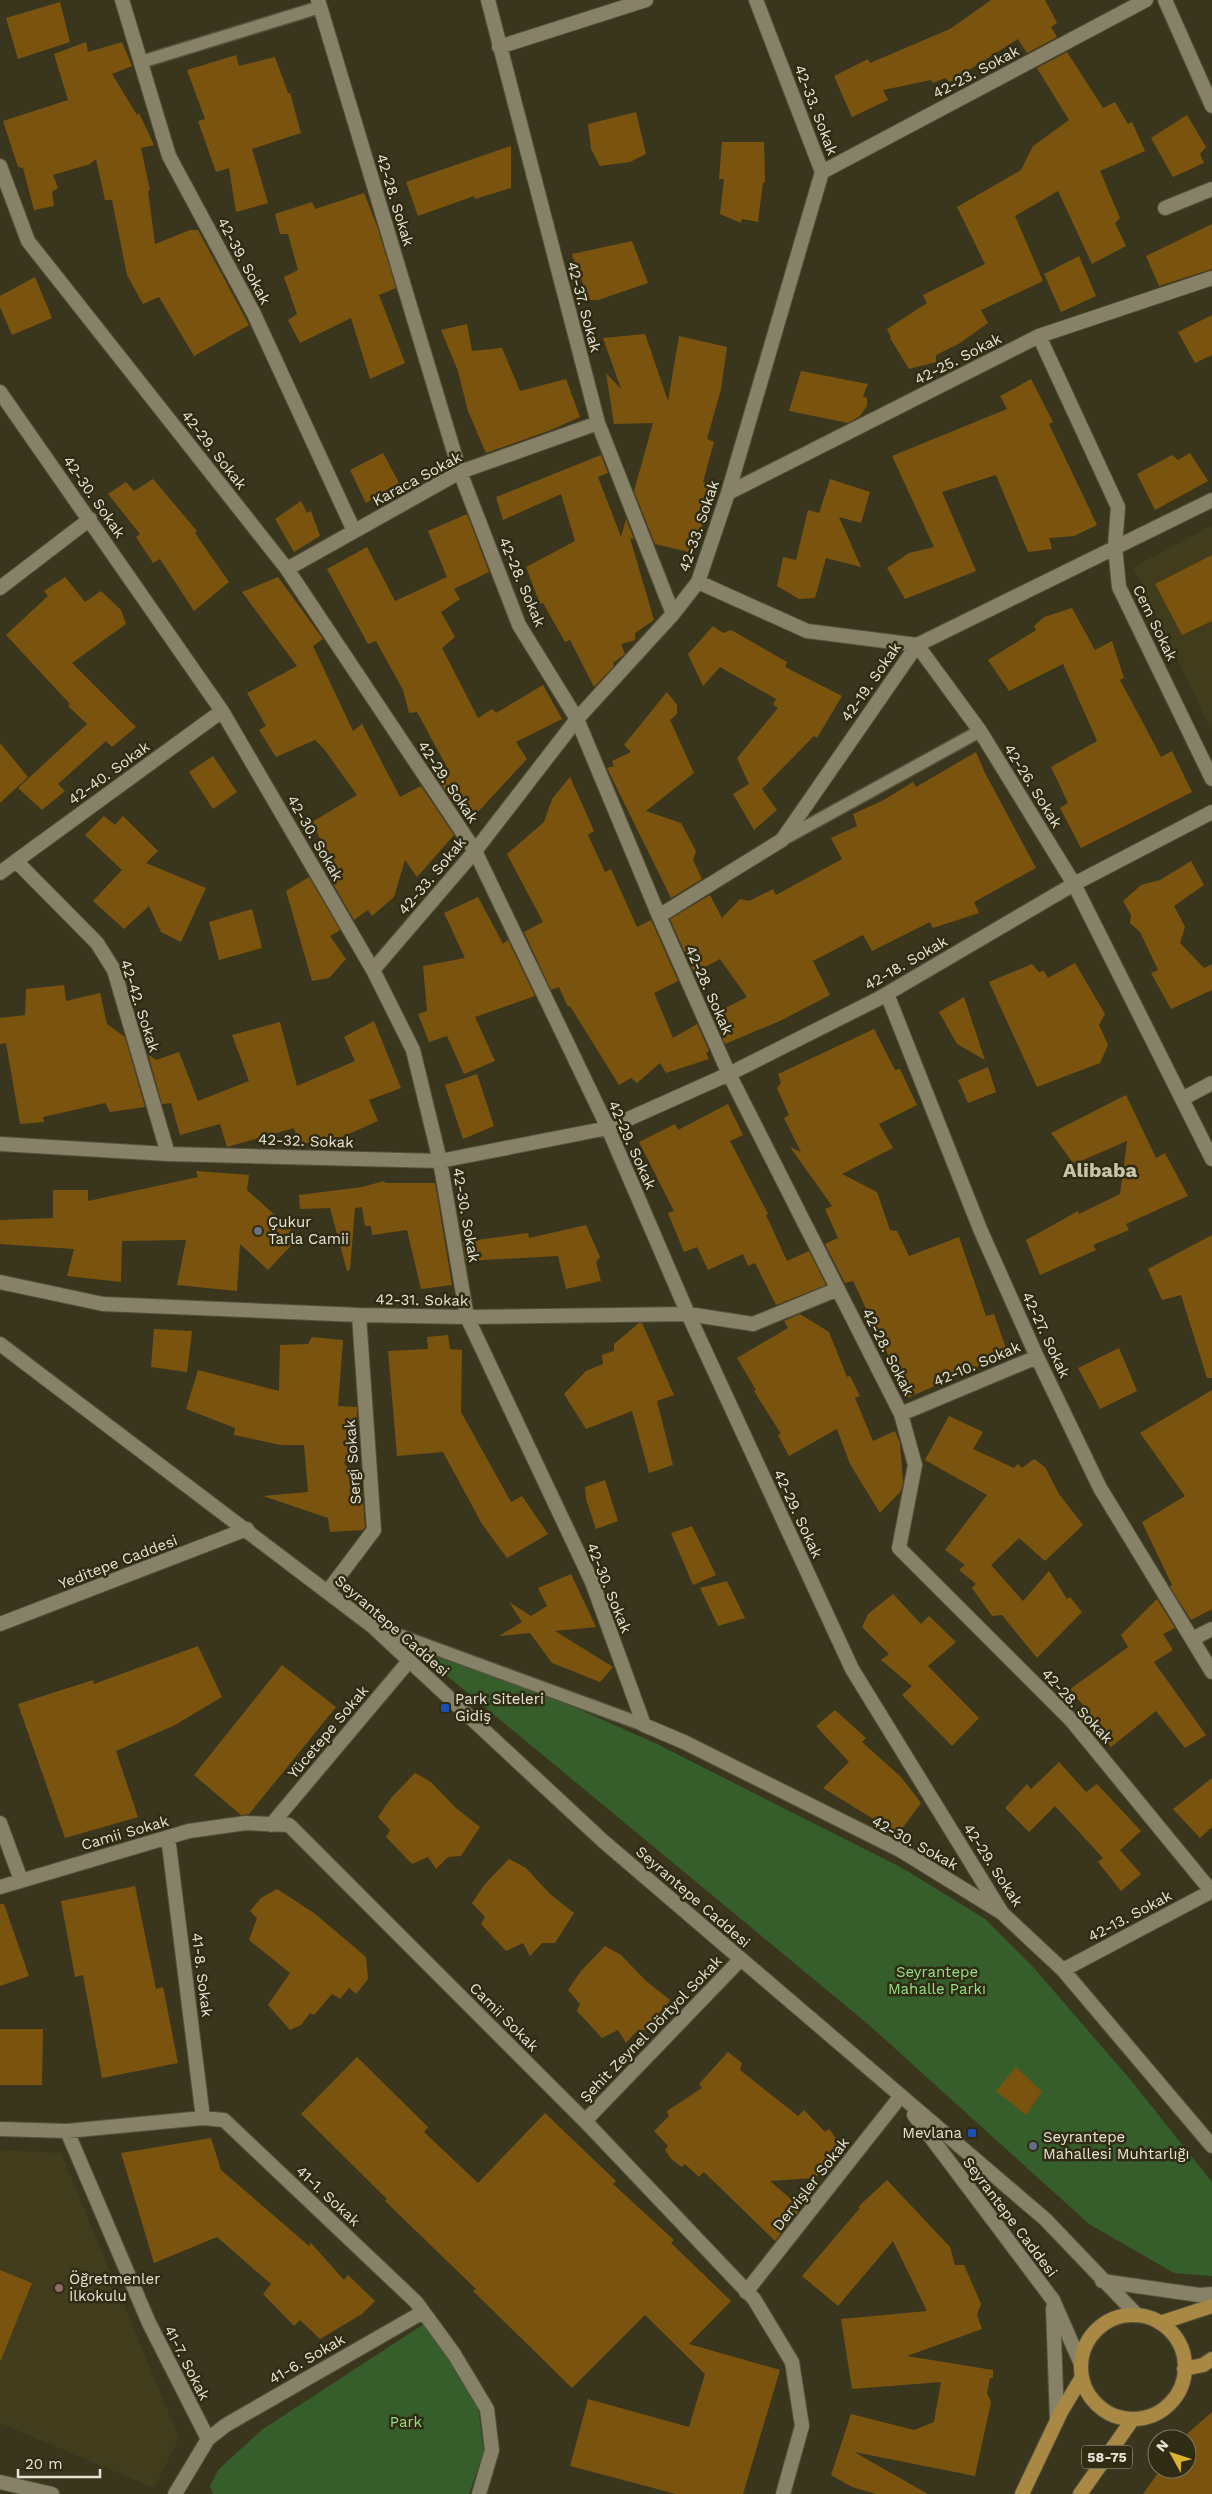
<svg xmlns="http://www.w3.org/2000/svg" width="1212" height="2494" viewBox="0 0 1212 2494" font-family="'Work Sans',sans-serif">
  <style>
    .built { fill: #413c1c }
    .green { fill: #355e2b }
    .building { fill: #7a540e }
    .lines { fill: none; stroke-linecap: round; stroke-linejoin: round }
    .service-casing { stroke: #54513c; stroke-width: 15 }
    .minor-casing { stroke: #54513c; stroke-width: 16 }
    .tertiary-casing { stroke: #54513c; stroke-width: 16 }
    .primary-casing { stroke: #54513c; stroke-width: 16 }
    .service { stroke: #868167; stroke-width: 12 }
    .minor { stroke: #868167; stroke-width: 14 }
    .tertiary { stroke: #868167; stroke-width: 14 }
    .primary { stroke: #a88843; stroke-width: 14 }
    .worship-dot { fill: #6b7280; stroke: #302c14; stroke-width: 2 }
    .transit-dot { fill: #1a4fb4; stroke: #302c14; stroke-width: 2 }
    .service-dot { fill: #5c6f8a; stroke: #302c14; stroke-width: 2 }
    .education-dot { fill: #8d6e63; stroke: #302c14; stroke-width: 2 }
    .labels { text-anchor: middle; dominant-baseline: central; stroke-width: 5; stroke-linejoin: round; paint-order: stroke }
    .shield { fill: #302c14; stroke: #b0ad9c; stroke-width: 1 }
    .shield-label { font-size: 14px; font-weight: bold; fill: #e7e4d6 }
    .street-label { font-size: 15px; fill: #e7e4d6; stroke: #302c14 }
    .poi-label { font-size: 15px; fill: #e7e4d6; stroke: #302c14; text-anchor: start }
    .park-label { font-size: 15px; fill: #94e082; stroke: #302c14 }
    .district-label { font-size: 20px; font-weight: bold; fill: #c9c4a7; stroke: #302c14 }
  </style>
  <rect width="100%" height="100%" fill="#3a361e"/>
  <path class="built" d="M1212,526V732L1133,567Z
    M0,2150L61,2153L179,2438L154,2488L0,2423Z"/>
  <path class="green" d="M417,1651L524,1685L655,1743L904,1869L985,1919L1034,1968L1129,2078L1212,2182V2276L1174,2273L1089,2224L869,2025Z
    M427,2322L476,2393L484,2452L469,2494H213L210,2486L219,2469L263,2429Z"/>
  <path class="building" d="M991,0H1045L1057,23L1051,27L1057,37L1027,53L1018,39L950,82L945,78L933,83L931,80L883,90L888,100L852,117L834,76L868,59L870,63L950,29Z
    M60,2L70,42L18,59L6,18Z
    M86,42L88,52L122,42L132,66L112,74L137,115L139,113L154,145L141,148L150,190L148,191L155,244L190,230H198L249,325L194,356L159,297L143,304L127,275L112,200H105L96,159L90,164L53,175L58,188L52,192L54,206L34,210L23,168L18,167L3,121L68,100L54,54Z
    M1067,52L1103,108L1115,102L1128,124L1132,122L1145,151L1100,171L1120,218L1115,223L1126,246L1092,264L1058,191L1015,216L1043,281L981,310L988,323L960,343L936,355V362L909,369L890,338L891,337L887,329L927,303L923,295L985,264L957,207L1021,170L1033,146L1069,120L1037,68Z
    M236,55L239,66L275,57L288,93H290L301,133L252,149L268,203L236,212L229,168L216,172L198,121L205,119L187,70Z
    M636,112L646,154L630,162L600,166L591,149L588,124Z
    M1187,115L1206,147L1200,154L1204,163L1173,177L1151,138Z
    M722,142H764L765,183L763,182L758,222L742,219L741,223L720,214L724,179H719Z
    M511,146V188L475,199L474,196L418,216L406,182Z
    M364,193L377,226L396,288L379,295L405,363L370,379L351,318L300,343L288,320L297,314L284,277L298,270L288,234H280L275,214L312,202L315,209Z
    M1212,224V269L1159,286L1146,256Z
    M632,241L648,283L598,300H589L572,254Z
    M1079,256L1096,296L1061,312L1044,274Z
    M35,277L52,318L12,335L0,307V296Z
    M1212,315V355L1195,363L1178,332Z
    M467,324L472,351L502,348L520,391L566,379L580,417L551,430L486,453L468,411L458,371L441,330Z
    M645,334L668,401L679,336L727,347L721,389L707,439L714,442L703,482L712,484L706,514L693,553L655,544L634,491L653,423L614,424L606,373L621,389L603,338Z
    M801,371L868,384L863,396L867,398V406L860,416L848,423L789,411Z
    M1031,379L1053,422L1049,424L1097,525L1074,536L1049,538L1052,549L1028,552L996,475L942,492L976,571L905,599L887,568L909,553L934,547L892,456L1007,409L1000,396Z
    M383,453L399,483L366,503L350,470Z
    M1190,453L1208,481L1155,510L1137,474L1172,455L1178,460Z
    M601,455L608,473L598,477L621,537L626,519L634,539L630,538L654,620L635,633V640L621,644L625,654L613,663L614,666L594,687L570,640L565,642L543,603L540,604L526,567L575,541L561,494L503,520L496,497Z
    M153,479L197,531L195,533L229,582L194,611L160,559L153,563L136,537L140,534L108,494L126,482L134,491Z
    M830,479L870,492L861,523L839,517L861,567L826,558L815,598L799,599L777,586L783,557L796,560L808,510L819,513Z
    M301,501L307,513L311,511L320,536L294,552L275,519Z
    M467,514L489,572L454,589L460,599L441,612L455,637L442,648L478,718L492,709L496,713L543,685L562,719L516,742L527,759L477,813L475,810L466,821L436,777L449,771L417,712L409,713L403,690L376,641L368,644L327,569L367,547L395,601L447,577L428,531Z
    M1212,555V621L1182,635L1155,584Z
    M65,577L85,602L101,591L121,610L126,624L72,663L136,727L112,747L106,741L58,784L65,791L42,810L18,788L87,724L68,706L70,704L6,635L48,596L44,591Z
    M278,577L323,639L313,646L353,731L362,724L400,797L421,786L454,835L417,877L405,860L394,897L372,916L368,910L354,920L324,868L332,863L312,822L357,795L324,749L315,740L276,757L259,730L266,726L247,693L297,666L242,592Z
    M1072,608L1095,650L1112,641L1124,678L1120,680L1142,721L1161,757L1172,751L1192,792L1081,848L1060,808L1068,803L1051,767L1097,741L1063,664L1009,691L988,660L1036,630L1034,626L1044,617Z
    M713,626L723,633L731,630L787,662L785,667L842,696L817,738L814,736L762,789L777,810L754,830L733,794L749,784L737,758L778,708L773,705L776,699L720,667L703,686L688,654Z
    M667,692L677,705V714L670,720L694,773L646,811L681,823L696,851L693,860L702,879L671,898L607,768L614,766L612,761L631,752L624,745Z
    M0,743L28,777L0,803Z
    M976,752L985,773L1036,868L974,902L979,913L933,928L930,922L872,951L863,935L813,961L830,995L782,1020L725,1044L712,1015L747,997L720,959L694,973L670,919L710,895L722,918L740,899L749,901L773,889L776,895L842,859L831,838L857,826L853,814L882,801L913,782L916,787Z
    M213,756L237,792L213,809L189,772Z
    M570,777L594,831L588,835L605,872L611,869L637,927L651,920L678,981L654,993L673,1038L697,1024L709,1051L706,1053L709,1059L666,1073L660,1063L637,1083L631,1078L619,1085L570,1006L568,1007L559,987L551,990L524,932L543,922L507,854L544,822L552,799Z
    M104,816L115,825L123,816L158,851L146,863L206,888L181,942L161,932L149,906L124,929L93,901L122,870L85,835Z
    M1191,861L1204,885L1174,906L1185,927L1180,943L1204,968L1212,964V990L1171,1009L1151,973L1158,970L1140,932L1130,923L1131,915L1123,901L1141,885L1160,880Z
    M309,877L340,930L330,936L346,959L329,978L312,981L286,891Z
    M478,897L503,944L508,940L535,996L475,1017L495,1061L464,1074L447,1036L429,1042L418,1014L427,1011L423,966L465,958L444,913Z
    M252,909L262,948L219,960L209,922Z
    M1075,963L1105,1014L1099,1025L1108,1045L1100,1063L1037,1087L989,982L1032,964L1039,972L1044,971L1048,978Z
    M64,985L66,1001L100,993L107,1024L125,1037L145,1107L110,1112L105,1103L43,1117L44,1122L20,1124L6,1043L0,1044V1018L25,1015L26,989Z
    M964,997L985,1060L957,1044L939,1012Z
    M374,1021L401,1088L369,1100L378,1121L328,1143H298L294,1128L227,1147L220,1124L180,1135L171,1103L162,1104L148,1054L156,1060L179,1052L198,1101L249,1081L232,1035L280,1022L297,1086L355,1061L344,1037Z
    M874,1029L895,1070L900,1069L917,1105L879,1124L893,1148L842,1174L877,1192L890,1230L897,1231L909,1256L959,1237L986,1316L994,1314L1008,1354L905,1399L886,1361L890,1359L853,1281L845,1283L825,1244L838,1238L825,1209L832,1206L790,1147L801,1152L784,1118L789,1115L777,1088L781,1083L778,1074Z
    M988,1067L996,1092L968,1103L958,1080Z
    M477,1074L494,1126L463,1139L445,1085Z
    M1126,1095L1156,1158L1165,1153L1188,1196L1126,1224L1129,1230L1093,1245L1096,1250L1040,1275L1026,1240L1078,1211L1079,1214L1120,1194L1127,1141L1074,1164L1051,1133Z
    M728,1104L743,1135L730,1141L768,1214L766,1215L787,1261L809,1251L826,1285L776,1305L755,1263L748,1266L743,1254L708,1270L697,1247L684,1252L668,1213L674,1211L639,1142L675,1124L678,1130Z
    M196,1171L249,1175L247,1190L299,1237L268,1270L240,1244L237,1291L177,1285L186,1240L122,1241L121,1282L67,1276L74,1249L0,1244V1220L53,1218V1190H88V1201L198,1177Z
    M384,1181L385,1183H435L452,1285L421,1289L407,1230L372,1235L371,1226H365L362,1207L355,1208L350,1270L347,1271L330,1208L300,1209L299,1195L362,1187Z
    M586,1225L600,1257L596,1262L601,1281L566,1289L558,1256L466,1261L463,1242L528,1233L529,1238Z
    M1212,1235V1378H1207L1181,1295L1162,1300L1148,1269Z
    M800,1314L829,1332L847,1377L850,1376L860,1396L855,1398L873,1441L895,1431L900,1443L903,1482L901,1491L880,1513L850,1464L837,1429L789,1456L778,1435L781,1434L754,1391L756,1390L737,1358L788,1328L784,1321Z
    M639,1323H642L674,1395L657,1401L673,1465L649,1473L632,1411L586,1429L564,1394L586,1371L603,1364L602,1355L614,1351V1344Z
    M154,1329L192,1331L187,1372L151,1367Z
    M448,1335L450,1349L462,1350L461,1412L511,1502L522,1496L548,1534L507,1558L482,1524L443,1452L397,1456L388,1351L428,1349L427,1337Z
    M312,1337L343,1340L338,1406L357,1407V1414L356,1441L351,1442L354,1461L343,1462L355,1476L357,1489L362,1488L365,1527L363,1530L330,1532L328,1518L263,1496L308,1492L304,1445H281L234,1435L235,1428L186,1409L198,1370L279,1391L280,1345L308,1344Z
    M1119,1348L1137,1391L1100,1409L1078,1368Z
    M1212,1390V1609L1191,1620L1170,1587L1172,1585L1142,1522L1185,1496L1140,1433Z
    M949,1416L983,1432L973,1449L1014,1468L1018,1464L1022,1468L1034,1459L1045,1467L1059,1494L1083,1525L1045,1561L1019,1538L991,1565L1023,1601L1049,1571L1067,1599L1070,1597L1082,1612L1037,1658L1002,1615L992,1616L972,1588L976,1584L959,1570L965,1565L945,1550L987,1495L925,1460Z
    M605,1480L618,1521L596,1529L586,1499L585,1487Z
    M692,1526L716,1575L693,1585L671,1533Z
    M571,1574L596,1627L555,1631L613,1667L600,1682L552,1663L530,1633L499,1636L522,1622L509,1602L531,1616L547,1606L538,1588Z
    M727,1581L745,1618L718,1626L700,1588Z
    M893,1594L921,1624L929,1616L956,1642L928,1666L979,1718L952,1746L902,1695L912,1686L881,1660L889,1654L862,1627L868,1614Z
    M1157,1599L1175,1628L1163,1634L1173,1650L1154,1662L1206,1735L1185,1748L1156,1711L1111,1747L1085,1717L1089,1711L1069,1690L1128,1647L1121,1635Z
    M198,1646L222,1697L175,1725L116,1751L138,1817L65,1838L18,1704L93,1680L94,1684Z
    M282,1665L336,1707L249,1814L241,1815L194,1775Z
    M835,1710L866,1738L862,1742L901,1777L921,1803L898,1834L823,1788L849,1762L816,1726Z
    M1059,1762L1086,1792L1097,1784L1141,1831L1120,1850L1141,1874L1121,1891L1098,1862L1103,1858L1055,1806L1029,1832L1005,1808L1027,1784L1031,1789Z
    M415,1773L431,1782L456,1808L480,1827L461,1856L448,1857L436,1869L428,1857L412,1864L386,1837L390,1830L378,1817L391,1798Z
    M1212,1778V1827L1200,1838L1173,1809Z
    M509,1859L526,1868L550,1894L574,1913L555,1943H542L530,1956L523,1943L506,1951L481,1924L485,1917L472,1903L485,1884Z
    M135,1886L156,1989L163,1987L178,2063L102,2078L83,1975L75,1977L61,1901Z
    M277,1889L314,1913L366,1957L368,1979L356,1994L349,1988L340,1999L332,1994L314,2015L310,2013L301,2025L290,2030L268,2005L290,1973L249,1940L257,1918L250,1911L261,1898Z
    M0,1904H4L29,1976L0,1986Z
    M605,1946L621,1955L646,1981L670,2000L651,2030H638L626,2043L618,2030L602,2038L577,2011L580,2004L568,1990L581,1971Z
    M0,2029H43L42,2085H0Z
    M728,2052L742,2063L740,2070L798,2116L804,2110L825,2132L829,2129L844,2149L815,2178L770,2181L801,2208L775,2241L704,2172L699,2177L685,2164L682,2167L671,2159L665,2150L668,2146L654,2131L669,2116L667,2111L702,2088L699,2084Z
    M357,2057L428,2127L424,2132L478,2183L545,2113L616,2181L613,2184L674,2240L671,2243L731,2301L689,2344L780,2370L743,2494H676L570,2466L588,2399L689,2427L705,2374L645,2315L572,2388L473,2291L476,2289L385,2201L387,2199L301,2114Z
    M1016,2067L1042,2092L1026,2115L996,2091Z
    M211,2138L221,2170L309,2246L311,2243L344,2280L348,2275L375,2301L362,2314L320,2339L300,2320L294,2326L263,2294L271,2284L217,2237L154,2263L121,2153Z
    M887,2180L950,2247L955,2265H964L981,2304L977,2315L982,2329L907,2356L993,2370V2378H990L987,2393L991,2402L975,2476L854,2452L928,2494H876L852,2487L831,2475L851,2414L914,2430L934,2422L941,2382L852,2389L841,2319L927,2311L893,2241L838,2306L802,2276L860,2208L858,2207Z
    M0,2270L32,2283L1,2360H0Z
    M1212,2412V2494H1143L1161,2469H1187V2434Z"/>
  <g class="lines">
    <g class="service-casing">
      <path id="service" d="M141,62L320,7
        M782,840L980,731
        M374,1626L644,1725"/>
    </g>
    <g class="minor-casing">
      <path id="minor" d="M122,0L169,156L254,314L354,531
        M318,0L460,472L519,625L577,719L659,916L729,1074L901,1414L915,1465L899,1548L1071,1720L1212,1892
        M488,0L598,423L673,614
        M1165,0L1212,106
        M499,47L646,0
        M0,166L28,241L287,569L475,851L608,1128L688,1314L852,1669L1002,1913L1063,1970L1212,2146
        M822,172L1146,0
        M1165,208L1212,189
        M1039,336L1118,507L1115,546L1119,587L1212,779
        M0,392L222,711L373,970L413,1050L440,1161L467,1317L592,1582L644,1725L684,1742L900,1850L999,1911
        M728,493L1039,336L1212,278
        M287,569L460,472L598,423
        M698,582L807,631L917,645L980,731L1074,884L1212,1159
        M0,588L90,519
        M16,861L222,711
        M0,873L16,861L97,943L114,970L168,1154
        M659,916L782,840L917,645L1212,500
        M373,970L475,851L577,719L673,614L698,582L728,493L822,172L756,0
        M887,994L980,1229L1037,1357L1100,1488L1212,1672
        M1182,1099L1212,1083
        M0,1144L168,1154L440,1161L608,1128L729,1074L878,999L1074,884L1212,812
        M0,1282L103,1304L359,1315L467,1317L688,1314L753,1324L838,1289
        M901,1414L1037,1357
        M328,1591L374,1530L359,1315
        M0,1624L247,1529
        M1192,1639L1212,1629
        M0,1823L21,1880
        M271,1825L409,1661
        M168,1837L203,2118
        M0,1887L189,1831L246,1823L289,1825L585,2121L754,2299L792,2362L802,2426L783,2494
        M1063,1970L1212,1891
        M585,2121L740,1960
        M0,2129L67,2131L203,2118L224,2120L416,2302L454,2354L487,2409L492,2450L479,2494
        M67,2131L149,2323L208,2439L175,2494
        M746,2292L900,2097
        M208,2439L226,2425L423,2312
        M0,2482L52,2494"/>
    </g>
    <g class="tertiary-casing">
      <path id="tertiary" d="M0,1344L372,1626L603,1841L1045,2219L1137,2315
        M914,2115L1053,2300L1081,2364
        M1102,2281L1199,2295L1212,2294
        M1053,2308L1057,2420"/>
    </g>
    <g class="primary-casing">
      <path id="primary" d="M1081 2367a52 52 0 1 1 104 0a52 52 0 1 1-104 0Z
        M1160,2323L1212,2306
        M1184,2369L1203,2365L1212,2359
        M1022,2494L1061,2412L1082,2377
        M1080,2494L1133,2419"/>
    </g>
    <use href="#service" class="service"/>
    <use href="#minor" class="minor"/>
    <use href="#tertiary" class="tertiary"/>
    <use href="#primary" class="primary"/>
  </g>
  <circle class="worship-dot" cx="258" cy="1231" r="5"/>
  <g class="transit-dot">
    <rect x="440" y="1703" width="10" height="10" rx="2.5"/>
    <rect x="967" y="2128" width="10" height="10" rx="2.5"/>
  </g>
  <circle class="service-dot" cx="1033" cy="2146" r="5"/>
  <circle class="education-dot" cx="59" cy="2288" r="5"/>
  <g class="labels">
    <rect class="shield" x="1082" y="2445.5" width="50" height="23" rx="4"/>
    <g class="shield-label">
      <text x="1107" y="2457">58-75</text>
    </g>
    <g class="street-label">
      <text transform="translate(976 72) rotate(-28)">42-23. Sokak</text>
      <text transform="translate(816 110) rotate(69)">42-33. Sokak</text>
      <text transform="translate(395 200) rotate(73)">42-28. Sokak</text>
      <text transform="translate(244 261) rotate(62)">42-39. Sokak</text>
      <text transform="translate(584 307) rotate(75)">42-37. Sokak</text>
      <text transform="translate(958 359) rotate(-27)">42-25. Sokak</text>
      <text transform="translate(214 450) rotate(52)">42-29. Sokak</text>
      <text transform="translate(417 479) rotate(-28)">Karaca Sokak</text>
      <text transform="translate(94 497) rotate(55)">42-30. Sokak</text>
      <text transform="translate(699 526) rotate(-71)">42-33. Sokak</text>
      <text transform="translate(522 582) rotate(67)">42-28. Sokak</text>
      <text transform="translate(1155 623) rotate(64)">Cem Sokak</text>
      <text transform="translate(871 682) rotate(-55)">42-19. Sokak</text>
      <text transform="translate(109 773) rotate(-36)">42-40. Sokak</text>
      <text transform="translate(448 782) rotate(56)">42-29. Sokak</text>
      <text transform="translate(1033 786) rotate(58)">42-26. Sokak</text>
      <text transform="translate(315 838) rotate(60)">42-30. Sokak</text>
      <text transform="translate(432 876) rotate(-50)">42-33. Sokak</text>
      <text transform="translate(906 963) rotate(-30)">42-18. Sokak</text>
      <text transform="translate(709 990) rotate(66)">42-28. Sokak</text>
      <text transform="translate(140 1006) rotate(72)">42-42. Sokak</text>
      <text transform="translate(306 1141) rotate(2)">42-32. Sokak</text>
      <text transform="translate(632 1145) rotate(66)">42-29. Sokak</text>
      <text transform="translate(466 1215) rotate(80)">42-30. Sokak</text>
      <text transform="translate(422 1300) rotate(1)">42-31. Sokak</text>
      <text transform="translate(1046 1335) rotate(65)">42-27. Sokak</text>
      <text transform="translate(888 1352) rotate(63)">42-28. Sokak</text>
      <text transform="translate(977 1364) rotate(-23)">42-10. Sokak</text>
      <text transform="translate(353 1462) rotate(-94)">Sergi Sokak</text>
      <text transform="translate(798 1514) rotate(65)">42-29. Sokak</text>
      <text transform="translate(118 1562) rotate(-21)">Yeditepe Caddesi</text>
      <text transform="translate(609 1588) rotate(68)">42-30. Sokak</text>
      <text transform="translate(392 1626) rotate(41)">Seyrantepe Caddesi</text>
      <text transform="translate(1077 1706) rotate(47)">42-28. Sokak</text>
      <text transform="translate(328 1732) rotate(-50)">Yücetepe Sokak</text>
      <text transform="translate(125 1833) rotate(-16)">Camii Sokak</text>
      <text transform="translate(915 1843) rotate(29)">42-30. Sokak</text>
      <text transform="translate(993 1865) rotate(57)">42-29. Sokak</text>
      <text transform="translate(693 1897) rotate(41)">Seyrantepe Caddesi</text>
      <text transform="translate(1130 1916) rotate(-28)">42-13. Sokak</text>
      <text transform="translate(202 1975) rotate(83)">41-8. Sokak</text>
      <text transform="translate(504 2017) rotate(45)">Camii Sokak</text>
      <text transform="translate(651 2029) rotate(-46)">Şehit Zeynel Dörtyol Sokak</text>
      <text transform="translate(811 2184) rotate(-52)">Dervişler Sokak</text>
      <text transform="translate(328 2196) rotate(43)">41-1. Sokak</text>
      <text transform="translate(1010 2217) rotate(53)">Seyrantepe Caddesi</text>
      <text transform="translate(307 2359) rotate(-30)">41-6. Sokak</text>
      <text transform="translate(187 2363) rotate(63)">41-7. Sokak</text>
    </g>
    <g class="poi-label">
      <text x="268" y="1222">Çukur<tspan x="268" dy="17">Tarla Camii</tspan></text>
      <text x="455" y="1699">Park Siteleri<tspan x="455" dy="17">Gidiş</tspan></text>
      <text x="962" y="2133" text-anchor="end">Mevlana</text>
      <text x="1043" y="2137">Seyrantepe<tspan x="1043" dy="17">Mahallesi Muhtarlığı</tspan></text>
      <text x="69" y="2279">Öğretmenler<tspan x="69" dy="17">İlkokulu</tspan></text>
    </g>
    <g class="park-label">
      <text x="937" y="1972">Seyrantepe<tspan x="937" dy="17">Mahalle Parkı</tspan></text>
      <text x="406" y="2422">Park</text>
    </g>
    <g class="district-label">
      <text x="1100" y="1170">Alibaba</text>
    </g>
  </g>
  <g transform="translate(1172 2454) rotate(310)"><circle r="24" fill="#302c14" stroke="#797662"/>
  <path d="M0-4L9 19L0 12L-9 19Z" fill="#dbb333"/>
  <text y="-8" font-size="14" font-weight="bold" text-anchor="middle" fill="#e7e4d6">N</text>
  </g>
  <path d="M18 2469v8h82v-8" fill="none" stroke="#e7e4d6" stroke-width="2.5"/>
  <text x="25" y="2469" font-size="15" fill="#e7e4d6" stroke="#302c14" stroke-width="4" paint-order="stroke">20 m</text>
</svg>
